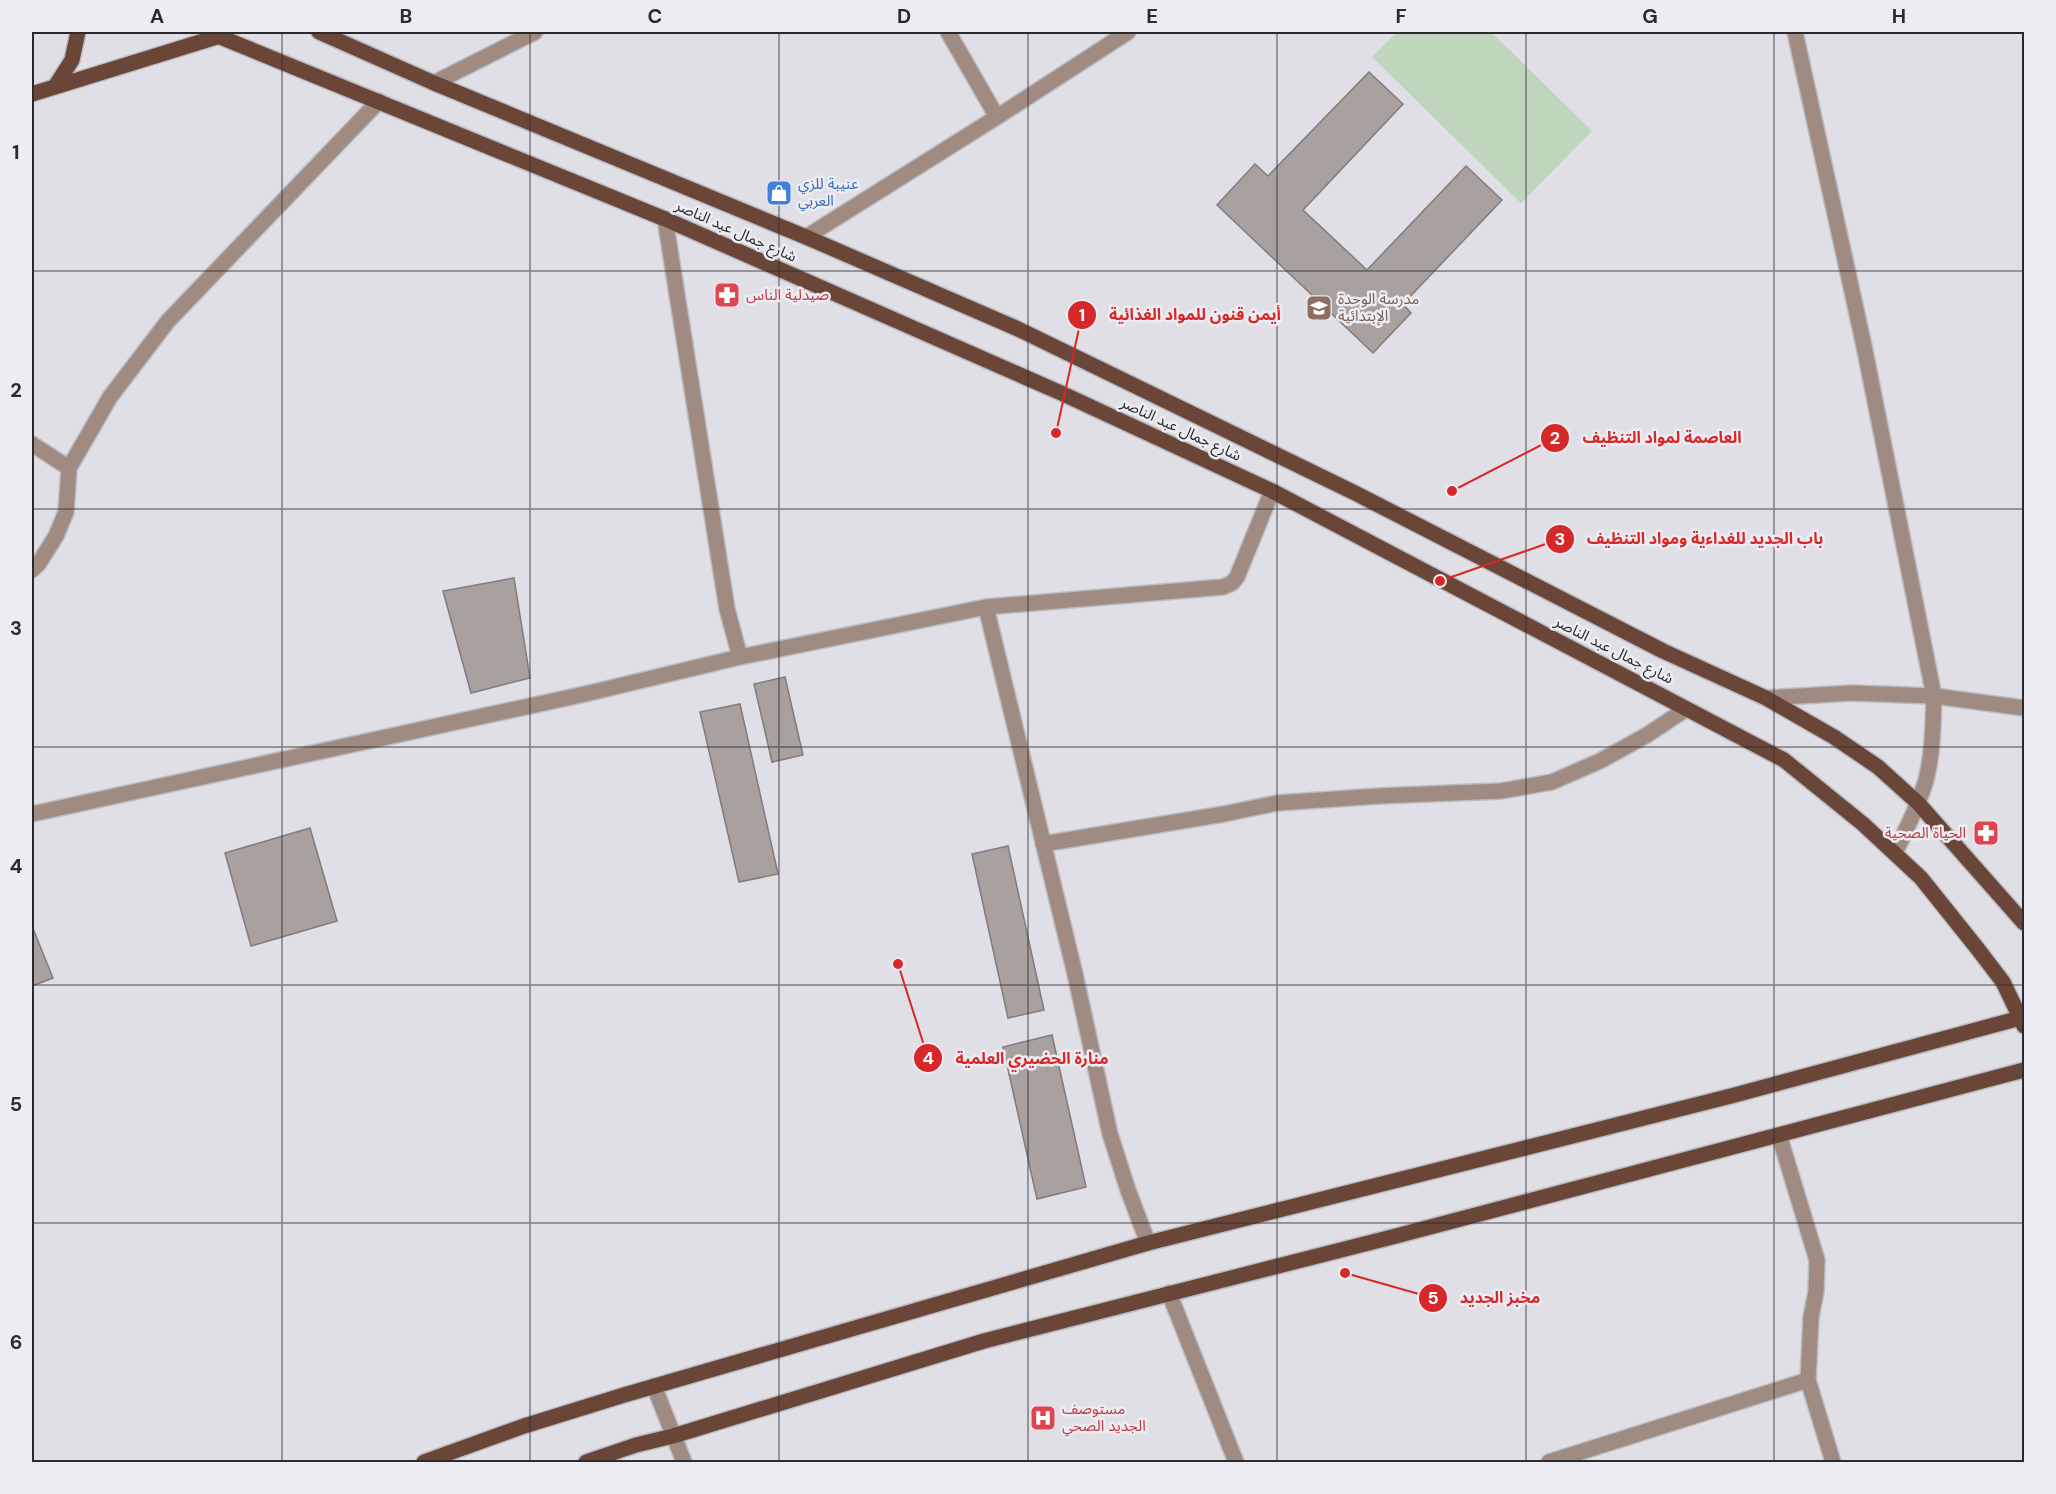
<svg xmlns="http://www.w3.org/2000/svg" width="2056" height="1494" viewBox="0 0 2056 1494" font-family="'DM Sans','Noto Sans Arabic',sans-serif">
  <style>
    .green { fill: #bfd6bc }
    .building { fill: #a8a1a0; stroke: #827b7b; stroke-width: 1.5 }
    .lines { fill: none; stroke-linecap: round; stroke-linejoin: round }
    .street-casing { stroke: #bbbbc0; stroke-width: 18 }
    .primary-casing { stroke: #bbbbc0; stroke-width: 18 }
    .street { stroke: #a08b83; stroke-width: 15 }
    .primary { stroke: #694638; stroke-width: 15 }
    .grid { fill: none; stroke: #2b2b2d; stroke-width: 1.5; stroke-opacity: 0.55 }
    .labels { text-anchor: middle; dominant-baseline: central; stroke-width: 5; stroke-linejoin: round; paint-order: stroke }
    .shop-label { font-size: 15px; fill: #366cbe; stroke: #ececf2; text-anchor: start }
    .street-label { font-size: 15px; fill: #2b2b2d; stroke: #ececf2 }
    .health-label { font-size: 15px; fill: #be3a42; stroke: #ececf2; text-anchor: start }
    .education-label { font-size: 15px; fill: #785e54; stroke: #ececf2; text-anchor: start }
    .leader { fill: none; stroke: #d62828; stroke-width: 2 }
    .callout-dot { fill: #d62828; stroke: #ececf2; stroke-width: 2 }
    .mark-label { font-size: 18px; text-anchor: middle; font-weight: bold; fill: #fff }
    .callout-label { font-size: 16px; text-anchor: middle; font-weight: bold; fill: #d62828; stroke: #ececf2; stroke-width: 5; stroke-linejoin: round; paint-order: stroke }
    .neatline { fill: none; stroke: #2b2b2d; stroke-width: 2 }
    .grid-label { font-size: 20px; text-anchor: middle; font-weight: bold; fill: #2b2b2d }
  </style>
  <rect width="100%" height="100%" fill="#dfdfe5"/>
  <path class="green" d="M1397,32H1491L1592,131L1521,203L1372,57Z"/>
  <path class="building" d="M1369,72L1403,104L1303,210L1367,270L1466,166L1502,200L1403,304L1411,313L1373,353L1217,205L1255,164L1268,176Z
    M514,578L530,678L471,693L443,591Z
    M785,677L803,755L772,762L754,684Z
    M740,704L778,874L739,882L700,712Z
    M310,828L337,921L251,946L225,853Z
    M1008,846L1044,1010L1008,1018L972,854Z
    M32,926L53,978L32,986Z
    M1052,1035L1086,1187L1037,1199L1003,1047Z"/>
  <g class="lines">
    <g class="street-casing">
      <path id="street" d="M948,32L997,117
        M1795,32L1864,346L1934,696C1933,724 1933,752 1926,780C1919,805 1906,829 1895,853
        M434,83L535,32
        M665,219L727,609L740,657
        M806,237L997,117L1128,32
        M32,444L69,468
        M32,570L39,563L56,536L66,512L69,468L110,397L168,321L379,101
        M986,607L1075,974L1110,1134L1128,1190L1148,1243
        M1766,698L1852,693L1934,696L2024,708
        M32,814L585,694L740,657L986,607L1223,587L1232,583L1237,577L1272,491
        M1043,844L1224,814L1277,803L1379,796L1501,791L1552,782L1600,761L1647,735L1686,709
        M1779,1135L1817,1260L1816,1292L1811,1317L1808,1380L1833,1462
        M1169,1293L1236,1462
        M654,1386L684,1462
        M1549,1462L1808,1380"/>
    </g>
    <g class="primary-casing">
      <path id="primary" d="M208,32L665,219L1061,393L1272,491L1784,760L1863,824L1921,878L1977,948L2003,982L2024,1026
        M319,32L434,83L806,237L1016,328L1355,493L1663,651L1766,698L1834,737L1878,767L1918,803L2024,923
        M56,85L72,60L78,32
        M32,94L223,35
        M424,1462L524,1426L624,1395L1148,1243L1731,1096L2024,1017
        M586,1462L636,1445L673,1436L984,1341L1396,1236L2024,1070"/>
    </g>
    <use href="#street" class="street"/>
    <use href="#primary" class="primary"/>
  </g>
  <path class="grid" d="M282,32V1462M530,32V1462M779,32V1462M1028,32V1462M1277,32V1462M1526,32V1462M1774,32V1462M32,271H2024M32,509H2024M32,747H2024M32,985H2024M32,1223H2024"/>
  <defs>
    <g id="shop-square" transform="scale(1.35)"><rect x="-9" y="-9" width="18" height="18" rx="4" fill="#3f7fe0" stroke="#ececf2"/><path d="M-5-2.5h2.3a2.7 3.5 0 0 1 5.4 0H5L5.5 6h-11ZM-1.5-2.5h3a1.5 2.3 0 0 0-3 0Z" fill="#fff"/></g>
    <g id="pharmacy-square" transform="scale(1.35)"><rect x="-9" y="-9" width="18" height="18" rx="4" fill="#e0444e" stroke="#ececf2"/><path d="M-2-6h4v4h4v4h-4v4h-4v-4h-4v-4h4Z" fill="#fff"/></g>
    <g id="school-square" transform="scale(1.35)"><rect x="-9" y="-9" width="18" height="18" rx="4" fill="#8d6e63" stroke="#ececf2"/><path d="M0-5L7-2L0 1L-7-2ZM-4 1L0 2.5L4 1V4Q0 6-4 4Z" fill="#fff"/></g>
    <g id="hospital-square" transform="scale(1.35)"><rect x="-9" y="-9" width="18" height="18" rx="4" fill="#e0444e" stroke="#ececf2"/><path d="M-5-5h3v3.5h4V-5h3V5h-3V1.5h-4V5h-3Z" fill="#fff"/></g>
  </defs>
  <g fill-rule="evenodd">
    <use href="#shop-square" x="779" y="193"/>
    <use href="#pharmacy-square" x="727" y="295"/>
    <use href="#school-square" x="1319" y="308"/>
    <use href="#pharmacy-square" x="1986" y="833"/>
    <use href="#hospital-square" x="1043" y="1418"/>
  </g>
  <g class="labels">
    <g class="shop-label">
      <text x="798" y="184">عنيبة للزي<tspan x="798" dy="17">العربي</tspan></text>
    </g>
    <g class="street-label">
      <text transform="translate(736 231) rotate(24)">شارع جمال عبد الناصر</text>
      <text transform="translate(1181 429) rotate(25)">شارع جمال عبد الناصر</text>
      <text transform="translate(1614 650) rotate(27)">شارع جمال عبد الناصر</text>
    </g>
    <g class="health-label">
      <text x="746" y="295">صيدلية الناس</text>
      <text x="1966" y="833" text-anchor="end">الحياة الصحية</text>
      <text x="1062" y="1409">مستوصف<tspan x="1062" dy="17">الجديد الصحي</tspan></text>
    </g>
    <g class="education-label">
      <text x="1338" y="299">مدرسة الوحدة<tspan x="1338" dy="17">الإبتدائية</tspan></text>
    </g>
  </g>
  <path class="leader" d="M1056 433L1082 315M1452 491L1555 438M1440 581L1560 539M898 964L928 1058M1345 1273L1433 1298"/>
  <g class="callout-dot">
    <circle cx="1056" cy="433" r="6"/>
    <circle cx="1452" cy="491" r="6"/>
    <circle cx="1440" cy="581" r="6"/>
    <circle cx="898" cy="964" r="6"/>
    <circle cx="1345" cy="1273" r="6"/>
    <circle cx="1082" cy="315" r="15"/>
    <circle cx="1555" cy="438" r="15"/>
    <circle cx="1560" cy="539" r="15"/>
    <circle cx="928" cy="1058" r="15"/>
    <circle cx="1433" cy="1298" r="15"/>
  </g>
  <g class="mark-label">
    <text x="1082" y="321">1</text>
    <text x="1555" y="444">2</text>
    <text x="1560" y="545">3</text>
    <text x="928" y="1064">4</text>
    <text x="1433" y="1304">5</text>
  </g>
  <g class="callout-label">
    <text x="1195" y="320">أيمن قنون للمواد الغذائية</text>
    <text x="1662" y="443">العاصمة لمواد التنظيف</text>
    <text x="1705" y="544">باب الجديد للغداءية ومواد التنظيف</text>
    <text x="1032" y="1064">منارة الحضيري العلمية</text>
    <text x="1500" y="1303">مخبز الجديد</text>
  </g>
  <rect width="2056" height="1494" fill="none" stroke="#ececf2" stroke-width="66"/>
  <rect x="33" y="33" width="1990" height="1428" class="neatline"/>
  <g class="grid-label">
    <text x="157" y="23">A</text>
    <text x="406" y="23">B</text>
    <text x="655" y="23">C</text>
    <text x="904" y="23">D</text>
    <text x="1152" y="23">E</text>
    <text x="1401" y="23">F</text>
    <text x="1650" y="23">G</text>
    <text x="1899" y="23">H</text>
    <text x="16" y="159">1</text>
    <text x="16" y="397">2</text>
    <text x="16" y="635">3</text>
    <text x="16" y="873">4</text>
    <text x="16" y="1111">5</text>
    <text x="16" y="1349">6</text>
  </g>
</svg>
